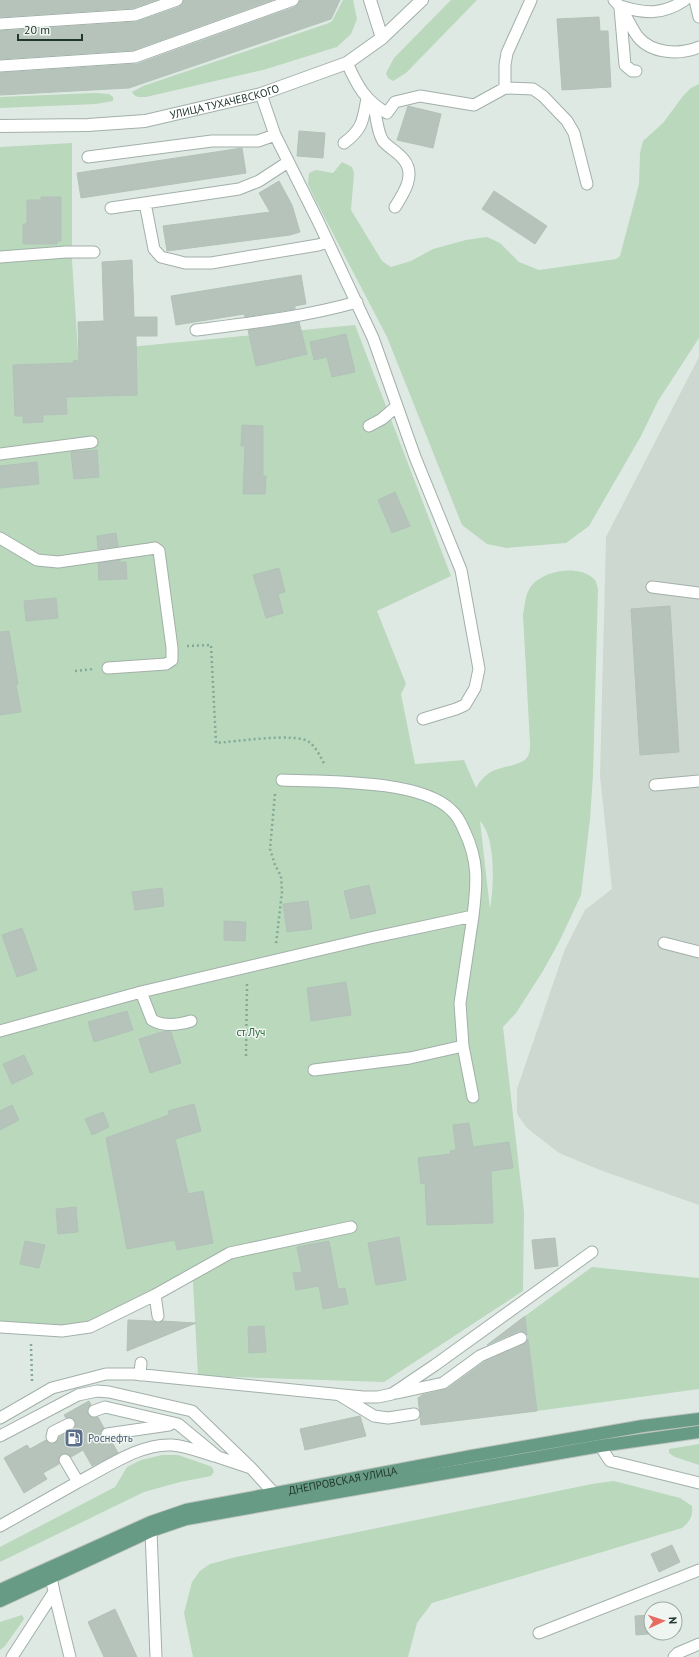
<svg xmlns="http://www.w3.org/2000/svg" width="699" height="1657" viewBox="0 0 699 1657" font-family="'PT Sans',sans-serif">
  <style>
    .built { fill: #cdd8d1 }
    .green { fill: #b9d8bc; fill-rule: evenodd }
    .building { fill: #b5c3bb; stroke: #b2c2b9 }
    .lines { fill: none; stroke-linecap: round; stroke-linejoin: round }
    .service-casing { stroke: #a2b0a9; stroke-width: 13 }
    .minor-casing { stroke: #a2b0a9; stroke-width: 14 }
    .tertiary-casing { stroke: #a2b0a9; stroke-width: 14 }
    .primary-casing { stroke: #bcc3c0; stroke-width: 14 }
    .path { stroke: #82aa97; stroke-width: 2.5; stroke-dasharray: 2 3; stroke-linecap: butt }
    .service { stroke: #fff; stroke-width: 11 }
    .minor { stroke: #fff; stroke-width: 12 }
    .tertiary { stroke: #fff; stroke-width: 12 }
    .primary { stroke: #679b85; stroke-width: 12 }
    .labels { text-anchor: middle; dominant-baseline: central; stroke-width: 3; stroke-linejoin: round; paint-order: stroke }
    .street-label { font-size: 11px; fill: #21372e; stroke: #eff6f1 }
    .park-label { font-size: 11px; fill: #2f6a3c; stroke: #eff6f1 }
    .service-label { font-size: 11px; fill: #4e5e75; stroke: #eff6f1; text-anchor: start }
  </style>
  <rect width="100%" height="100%" fill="#dfe9e3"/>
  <path class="built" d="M699,357V1205L600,1170L559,1153L527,1128L517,1114V1089L565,949L585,910L612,889L600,776L606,537Z"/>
  <path class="green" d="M343,0H353L357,19L351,34L337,47L263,70L146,97C140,97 135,98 132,92L143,86L329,23L332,21Z
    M451,0H477L406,73L393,81L388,78L386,73L394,58Z
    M699,84V338L658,401L641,436L589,526L566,543L506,548L487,544L462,525L387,337L315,199L308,184L309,173L316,170L333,173L342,162L352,167L354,173L351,210L382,261L391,267L411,261L433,249L466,240L487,237L500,243L519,262L539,270L616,259L620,256L639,184L640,153L643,141L663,123L683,96L691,88Z
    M95,93L109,94L113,97V101L96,104L0,108V97Z
    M72,143V260L78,352L355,325L451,576L377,611L406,684L401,694L415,764L464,760L476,788C480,781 484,776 491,772C501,766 523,766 528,756C530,753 530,747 530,743L523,615C525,605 525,593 532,585C545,570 578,565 593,578C596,580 597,585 598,589L593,775L590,819L581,895L560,940L543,971L516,1013L503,1027L524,1212L523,1291L384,1382L198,1376L193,1281L92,1330C62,1339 31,1334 0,1332V147ZM480,821C496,837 494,887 490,909Z
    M592,1267L699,1278V1389L537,1411L525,1316Z
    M699,1444V1465L675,1457L669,1453V1449Z
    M162,1455H178L207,1465L212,1467L214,1472L211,1476L180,1482L144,1492L0,1562V1547L115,1487L127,1467L141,1460Z
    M614,1481L680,1498L692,1506C693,1517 690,1521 682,1528L432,1603L417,1623L408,1657H193L184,1613L192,1582L200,1571L210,1564L236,1557L592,1484Z
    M22,1615L24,1619L5,1646L0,1650V1622Z"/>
  <path class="building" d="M0,0H156L134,8L0,17Z
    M184,0H272L134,50L0,59V31L136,22L179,7L183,4Z
    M300,0H340L331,19L129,88L0,95V73L137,64L295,7L299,4Z
    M599,17L600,31H608L611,87L562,90L557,19Z
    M408,106L441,114L433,148L397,140Z
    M299,131L325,133L323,158L297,156Z
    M242,148L246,173L81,198L77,173Z
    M279,181L292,205L300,232L290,235L167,251L163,226L270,212L259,193Z
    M494,191L547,226L535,244L482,209Z
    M41,197H61V241H57V244H23V224H27V200H41Z
    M132,260L134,317H157V336H136L137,395L66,397L67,414L43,415V422L23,423V416H15L13,365L74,363L73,361L79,360L78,322L104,321L102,262Z
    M301,275L306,304L295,306V309L245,317L244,314L176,325L171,296Z
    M299,322L307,354L256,366L248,330Z
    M346,334L355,372L332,377L327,357L314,360L310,342Z
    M242,425L263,426V476H266L265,494H243L245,446H241Z
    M97,450L99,477L74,479L71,452Z
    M37,462L39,484L0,488V466Z
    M395,492L410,526L392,533L378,500Z
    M116,533L118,546L98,549L97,536Z
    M120,560V562H126L127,579L99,580L98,563Z
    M279,568L285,592L278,594L283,613L266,618L253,575Z
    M56,598L58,618L26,621L24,601Z
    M670,606L679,752L640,755L631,609Z
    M9,631L18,684L16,685L21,712L0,715V632Z
    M369,885L376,913L351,919L344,891Z
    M162,888L164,906L135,910L132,892Z
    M308,901L312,929L287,932L283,904Z
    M224,921L246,922L245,941L224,940Z
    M22,928L37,970L17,977L2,935Z
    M346,982L351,1015L311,1021L307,988Z
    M127,1011L133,1030L94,1042L88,1022Z
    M165,1031L171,1032L181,1063L150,1073L139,1039Z
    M24,1055L33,1074L12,1084L3,1064Z
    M194,1104L201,1131L175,1139L188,1194L203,1191L213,1243L177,1250L175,1240L127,1249L106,1138L169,1115L168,1111Z
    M12,1105L19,1120L0,1130V1111Z
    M103,1112L109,1127L92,1135L85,1119Z
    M469,1123L473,1147L509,1142L513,1168L491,1171L493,1223L427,1225L425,1183L421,1184L418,1158L451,1154L450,1151L456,1150L453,1125Z
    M76,1207L78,1232L58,1234L56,1209Z
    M399,1237L406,1280L376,1285L368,1243Z
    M555,1238L558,1266L535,1269L532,1240Z
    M25,1241L45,1245L39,1268L20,1264Z
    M329,1241L338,1289L345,1288L348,1304L323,1309L319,1286L296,1290L293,1273L302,1272L297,1247Z
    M525,1316L527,1335L525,1332L519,1331L487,1345Z
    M128,1320L153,1321L159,1323L162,1321L196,1323L127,1351Z
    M264,1326L266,1352L249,1353L248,1327Z
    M528,1339L537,1411L421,1425L418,1398L422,1395L447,1389L484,1362L524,1344Z
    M89,1401L91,1405L87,1409L88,1414L92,1418L98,1417L104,1428L100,1432L101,1438L105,1441L111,1440L118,1453L92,1466L83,1450L71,1457L68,1454H62L59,1457V1464L43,1473L47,1479L24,1493L4,1458L27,1445L30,1449L46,1440L51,1444L57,1442L59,1437L72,1430L76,1425L73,1418H66L64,1415Z
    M360,1416L366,1436L305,1450L300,1429Z
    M672,1545L680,1562L659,1572L651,1554Z
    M115,1609L137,1657H104L88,1622Z
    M675,1613H679L680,1631L675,1632Z
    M651,1615V1633H661L636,1635L635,1616Z"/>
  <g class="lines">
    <g class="service-casing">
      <path id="service" d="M614,0C625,10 629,25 638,37C652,54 680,55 699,47
        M695,0L699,17
        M620,6C645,14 663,15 685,0
        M620,8L625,65L632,71H636
        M0,24L135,15L177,0
        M347,63C357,85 365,101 387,113L395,102L420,96L474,105L505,88L533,89L543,96L567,121L574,133L587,184
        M0,66L135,57L293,0
        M505,88V65L507,53L531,0
        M261,94L275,135L318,221L373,338L415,457L461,570L479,669L475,688L465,705L456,709L423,719
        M374,105C376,115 377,132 383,141C389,148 398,152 404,160C416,175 404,193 395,207
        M344,143C363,129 363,120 367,98
        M88,157L212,141H258L275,135
        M145,203L154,249L161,257L185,263H211L318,245L328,242
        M111,208L239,189L259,181L288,162
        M0,257L66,252H94
        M196,330C250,323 304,317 357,302
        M369,426L382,419L397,406
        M0,454L92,442
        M0,538L37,560L58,562L149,549L155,548L159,551L172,648V660L166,664L108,668
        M652,587L699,593
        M655,785L699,781
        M473,916L460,1003L463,1046L473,1097
        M664,943L699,952
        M141,992L152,1020C164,1027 178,1025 191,1021
        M0,1031L141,992L370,938L473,916C477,883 479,861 464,830C461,823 457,815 451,810C420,779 325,782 282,780
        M314,1070L410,1058L463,1046
        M155,1295L158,1316
        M0,1327L62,1331L90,1327L155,1295L230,1253L351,1227
        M140,1375L141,1363
        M397,1393L443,1383L480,1356L521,1338
        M341,1396L374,1416L388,1418L414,1414
        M94,1411L105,1407L178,1424L218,1457L251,1468L273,1492
        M0,1418L52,1388L106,1374H134L363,1397H378L392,1394L435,1365L592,1252
        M107,1434L169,1425
        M0,1436L78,1395L97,1391L109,1392L192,1411L251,1468
        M52,1437L53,1432L69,1424
        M600,1446L610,1461L699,1483
        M78,1482C106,1468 140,1443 172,1445C186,1446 201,1452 214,1456
        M0,1526L78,1482L65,1460
        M151,1531L156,1657
        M54,1592L70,1657
        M539,1633L699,1570
        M12,1657L54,1592L51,1577
        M674,1657L678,1653L699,1644"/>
    </g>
    <g class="minor-casing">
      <path id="minor" d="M370,0L382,38"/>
    </g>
    <g class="tertiary-casing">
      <g id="tertiary">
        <path id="s1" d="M0,126L88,125L145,121L261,94L347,63L382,38L422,0"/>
      </g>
    </g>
    <g class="primary-casing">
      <g id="primary">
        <path id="s2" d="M0,1590L151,1522L186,1510L472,1456L643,1426L699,1419"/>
        <path d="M0,1601L151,1531L186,1519L600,1446L699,1432"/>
      </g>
    </g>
    <path class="path" d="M187,646L211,645L216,743C233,742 297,732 309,742C316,747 321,758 325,765
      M75,671L93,669
      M275,794L270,849L275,865L281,876L282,892L276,944
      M246,1056L247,984
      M31,1344L32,1381"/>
    <use href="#service" class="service"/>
    <use href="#minor" class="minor"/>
    <use href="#tertiary" class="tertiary"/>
    <use href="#primary" class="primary"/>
  </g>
  <defs>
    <g id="fuel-square" transform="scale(1)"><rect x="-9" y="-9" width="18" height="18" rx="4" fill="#5c6f8a" stroke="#eff6f1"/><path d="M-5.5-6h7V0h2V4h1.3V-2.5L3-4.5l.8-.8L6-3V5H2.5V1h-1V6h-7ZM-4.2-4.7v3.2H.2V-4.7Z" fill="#fff"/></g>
  </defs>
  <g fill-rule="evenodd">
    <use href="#fuel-square" x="74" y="1438"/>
  </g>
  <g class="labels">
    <g class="street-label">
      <text stroke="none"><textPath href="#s1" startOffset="227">УЛИЦА ТУХАЧЕВСКОГО</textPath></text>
      <text stroke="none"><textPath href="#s2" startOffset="362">ДНЕПРОВСКАЯ УЛИЦА</textPath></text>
    </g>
    <g class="park-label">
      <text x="251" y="1032">ст Луч</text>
    </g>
    <g class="service-label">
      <text x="88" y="1438">Роснефть</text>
    </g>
  </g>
  <g transform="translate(663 1621) rotate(87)"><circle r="19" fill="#eff6f1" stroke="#9daaa3"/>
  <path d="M0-3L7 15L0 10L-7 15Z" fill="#e66b60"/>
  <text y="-6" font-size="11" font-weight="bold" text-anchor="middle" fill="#21372e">N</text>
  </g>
  <path d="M18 34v6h64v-6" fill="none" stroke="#21372e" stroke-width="2"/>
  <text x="24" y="34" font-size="12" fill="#21372e" stroke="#eff6f1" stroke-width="3" paint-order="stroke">20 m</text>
</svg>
